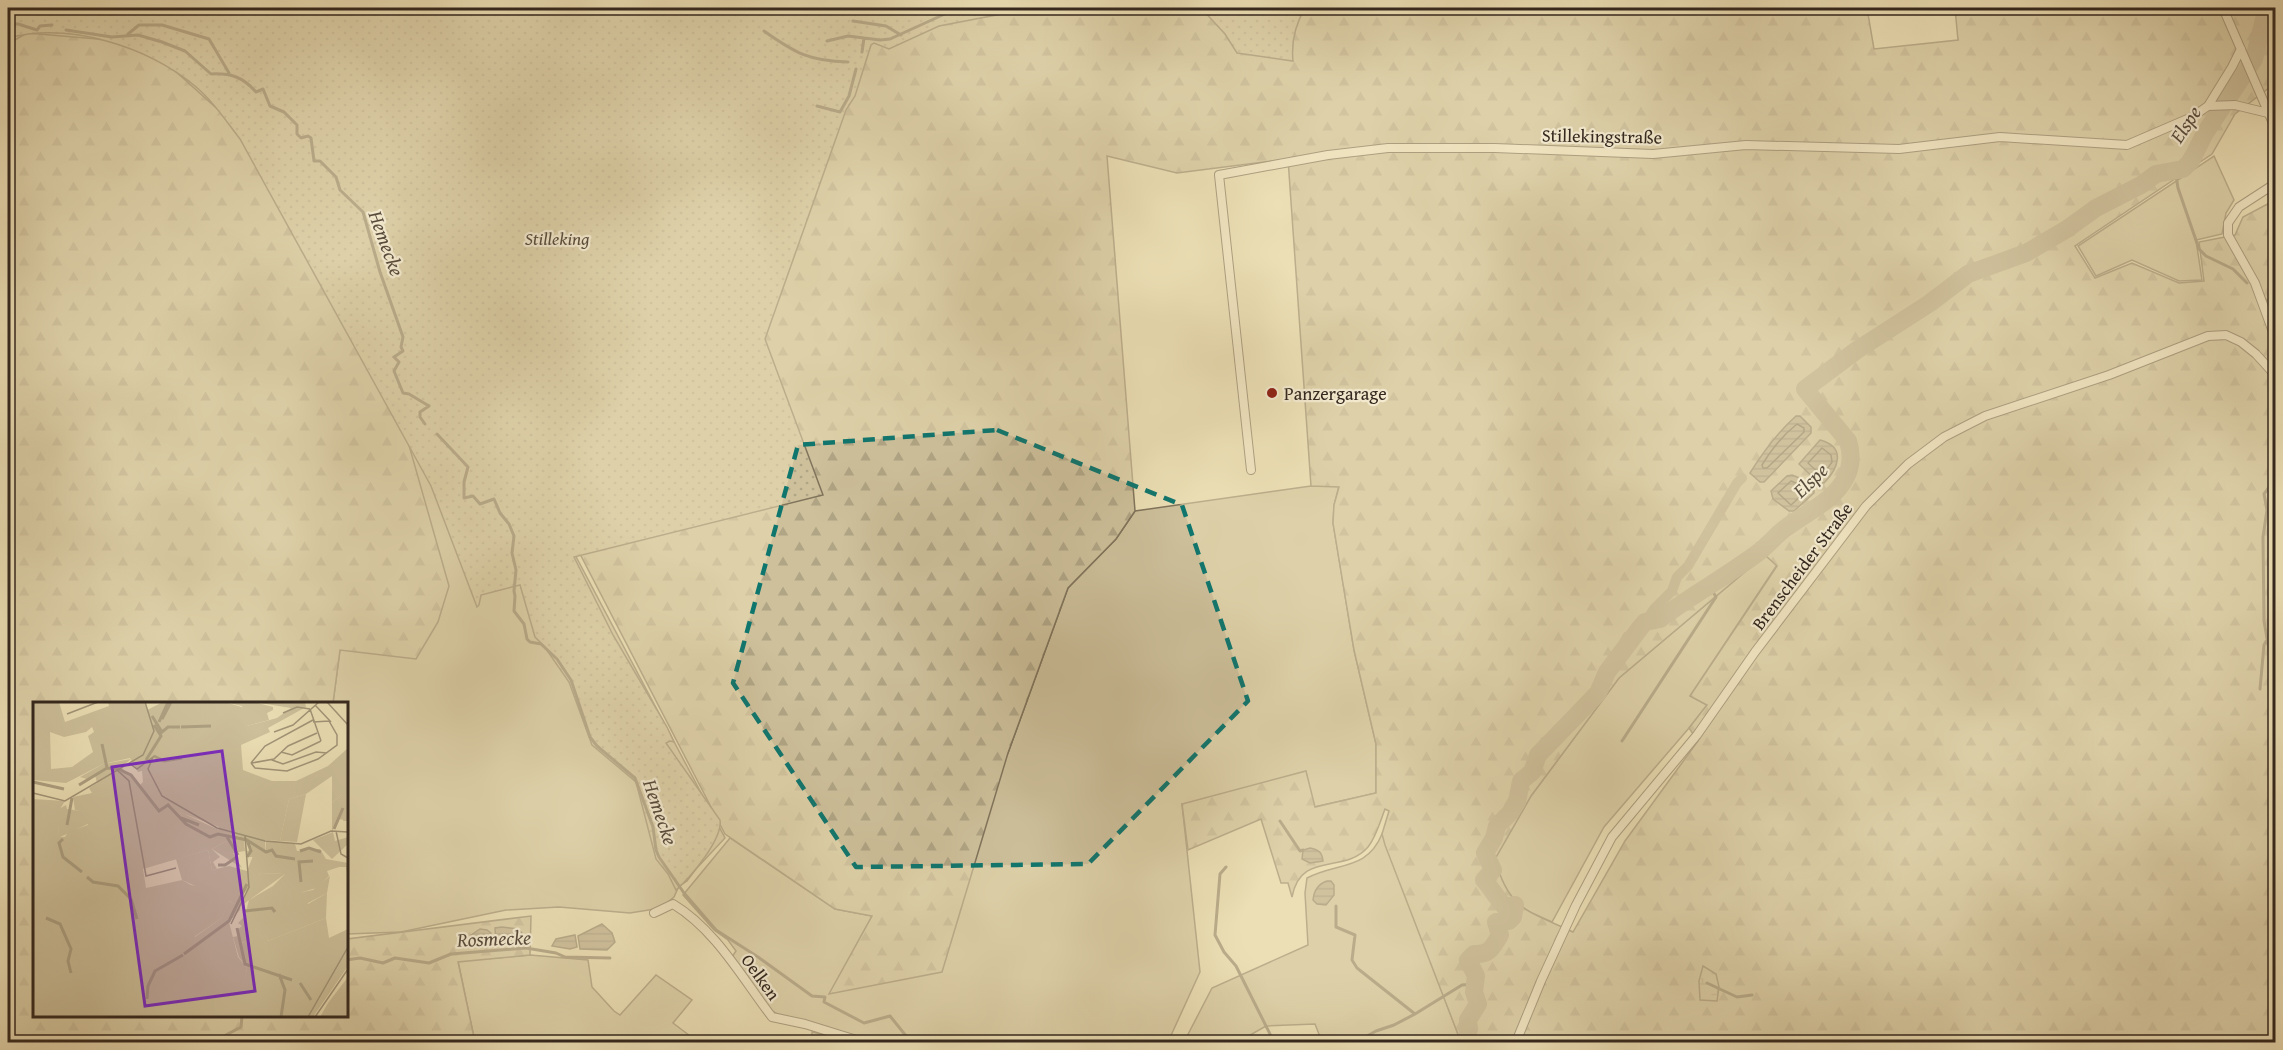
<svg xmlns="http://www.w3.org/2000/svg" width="2283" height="1050" viewBox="0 0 2283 1050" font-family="'Gentium Book Plus',serif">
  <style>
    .grass { fill: #cdc09b; stroke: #80745c; stroke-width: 1.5 }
    .forest { fill: url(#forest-firs); stroke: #80745c; stroke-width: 1.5; fill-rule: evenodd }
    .wetland { fill: url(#wetland-marsh); stroke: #80745c; stroke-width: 1.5 }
    .park { fill: url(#park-dots); stroke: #80745c; stroke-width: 1.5 }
    .water { fill: url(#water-rules); stroke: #7c705a; stroke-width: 1.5 }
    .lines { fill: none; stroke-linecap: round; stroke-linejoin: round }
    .shore { stroke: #706450; stroke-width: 1.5 }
    .stream { stroke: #7c705a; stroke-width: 3 }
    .canal { stroke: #ada082; stroke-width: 10 }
    .river { stroke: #ada082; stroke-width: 18 }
    .minor-casing { stroke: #615544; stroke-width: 10 }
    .minor { stroke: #f3eacf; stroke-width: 8 }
    .marked { fill: none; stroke: #0f766e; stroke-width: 4.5; stroke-dasharray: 12 8; stroke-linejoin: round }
    .poi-dot { fill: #8f2418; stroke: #f3eacf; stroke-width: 2 }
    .labels { text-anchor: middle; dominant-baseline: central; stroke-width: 4.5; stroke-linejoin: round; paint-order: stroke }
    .street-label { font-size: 18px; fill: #33271e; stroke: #f3eacf }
    .park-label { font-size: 18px; font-style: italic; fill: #5a4d3d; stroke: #f3eacf }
    .poi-label { font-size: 18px; fill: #33271e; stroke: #f3eacf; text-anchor: start }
    .water-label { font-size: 20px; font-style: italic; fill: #584b3c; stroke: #f3eacf }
    .inset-river { fill: none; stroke: #ada082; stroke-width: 3 }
    .inset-road { fill: none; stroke: #a29579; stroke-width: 1.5 }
    .view { fill: #7b2cbf; fill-opacity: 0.15; stroke: #7b2cbf; stroke-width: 3 }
    .inset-edge { fill: none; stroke: #33271e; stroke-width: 3 }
  </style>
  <defs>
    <pattern id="forest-firs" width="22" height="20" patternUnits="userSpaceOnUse" patternTransform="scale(1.5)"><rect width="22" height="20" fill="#cdc09b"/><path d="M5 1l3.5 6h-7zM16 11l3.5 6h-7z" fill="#b0a585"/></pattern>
    <pattern id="wetland-marsh" width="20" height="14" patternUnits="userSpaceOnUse" patternTransform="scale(1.5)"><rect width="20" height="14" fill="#cdc09b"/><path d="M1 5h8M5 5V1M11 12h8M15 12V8" fill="none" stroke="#b0a585"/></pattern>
    <pattern id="park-dots" width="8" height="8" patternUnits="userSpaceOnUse" patternTransform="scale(1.5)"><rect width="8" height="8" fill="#cdc09b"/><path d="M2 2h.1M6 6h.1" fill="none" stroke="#b0a585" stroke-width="1.8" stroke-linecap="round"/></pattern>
    <pattern id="water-rules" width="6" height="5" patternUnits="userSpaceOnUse" patternTransform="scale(1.5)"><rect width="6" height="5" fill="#ada082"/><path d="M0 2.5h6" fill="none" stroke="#8d826a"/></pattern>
  </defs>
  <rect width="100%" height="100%" fill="#ecdfb5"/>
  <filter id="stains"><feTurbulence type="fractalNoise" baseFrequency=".00333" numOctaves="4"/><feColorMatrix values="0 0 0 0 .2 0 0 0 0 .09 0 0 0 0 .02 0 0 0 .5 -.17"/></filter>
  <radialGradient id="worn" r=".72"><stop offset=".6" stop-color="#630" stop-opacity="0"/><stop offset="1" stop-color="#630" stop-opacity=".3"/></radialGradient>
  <path class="grass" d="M8,8H648L572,549L725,838L696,869L687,881L679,886L674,897L661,908L630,913L559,907L506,910L401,932L347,934L346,704L333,703L340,650L27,33L8,44Z
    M2275,67L2276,110H2275L2268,93L2271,88Z
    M2214,156L2234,200L2226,213L2222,234L2196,240L2202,280L2179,281L2132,260L2096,276L2078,246Z
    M1311,486H1339L1334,505L1333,523L1354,650L1376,744V793L1314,807L1182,804L1200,972L1168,1042H872L779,1015L772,1011L732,957L736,951L728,940L714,930L683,895L730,838L835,909L872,916L830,993L1008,753L1068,588L1116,539L1135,511Z
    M1765,555L1777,565L1690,696L1707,705L1689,728L1604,827L1552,922L1519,907L1501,882L1495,859L1531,796L1619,678Z
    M1382,834L1461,1042H1322L1315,1024L1266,1026L1238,1042H1184L1212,988L1308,945L1305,893L1307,878C1337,862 1367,871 1382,834Z
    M530,955L588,960L592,987L614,1011L620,1015L656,975L692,1000L673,1023L698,1042H475L458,961Z"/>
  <path class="forest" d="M648,8H1867L1874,49L1958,40L1955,8H2275V58L2270,87L2235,114L2212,154L2075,246L2095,278L2132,263L2179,283L2204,281L2199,242L2235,235L2243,217L2275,200V1042H1461L1385,845L1382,834L1389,811L1385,809C1380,822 1376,837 1368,847C1344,875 1301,850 1292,897L1288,883H1281L1261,819L1188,850L1182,804L1306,771L1315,807L1376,793V744L1354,650L1333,523L1334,505L1339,487L1311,486L1288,159L1177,173L1107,156L1135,511L1116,539L1068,588L1008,753L942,972L829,994L872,916L835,909L725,834L578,550ZM1765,555L1777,566L1690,696L1707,705L1689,728L1698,741L1625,841L1573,932C1529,911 1509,911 1495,859L1531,796L1619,678Z
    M27,33L144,43L284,169L389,375L449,586L438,622L416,659L340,650L333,703L34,704V1016H346L347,939L531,916L530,955L458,962L475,1042H8V44Z
    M812,1032L817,1033L848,1042H812Z"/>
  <path class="wetland" d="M1703,966L1716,974L1719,987L1717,1001L1700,1000L1699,981Z"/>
  <path class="park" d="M8,8H1033L939,26L889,49L874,43L871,45L855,96L846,110L765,339L823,495L574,557L613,635L667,727L674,742L670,741L666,743L720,820C723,839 690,878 676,890L668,874L656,859L636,782L592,745L569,682L544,646L535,637L520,585L481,595L479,605L477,607L431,486L240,139C226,121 213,101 195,86C146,46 70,22 8,38Z
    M1201,8H1305C1295,25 1291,41 1293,61L1237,53L1225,34Z"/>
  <path class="water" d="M1796,416H1800L1811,427V433L1764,482H1760L1750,473C1763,452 1777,433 1796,416Z
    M1820,440C1847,447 1838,469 1824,483L1818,482L1799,464Z
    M1792,475L1802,479L1814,490V493L1794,511H1789L1773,499L1771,491L1787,476Z
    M1310,848C1319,850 1322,852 1323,861L1310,863L1302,859L1303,850Z
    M1327,881H1331L1334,885V895L1326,905L1317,904L1313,900C1314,890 1318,884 1327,881Z
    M602,924L612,933L615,942L607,950L580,949L578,936Z
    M502,927L518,929L522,933L521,941L518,943H496L495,928Z
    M480,929L487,930L491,933L490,941L486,943L472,940L471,935Z
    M575,935L577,947L570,949L552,946L556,939Z"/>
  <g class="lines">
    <path class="shore" d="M1797,424L1804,428V432L1767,468H1763L1762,465C1771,450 1783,435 1797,424Z
      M1822,448L1831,455L1832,462L1822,476L1808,463Z
      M1791,481L1798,484L1805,492L1791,505L1778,493Z"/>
    <path class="stream" d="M853,21L886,26L901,35
      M8,24H18L37,30L40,26L52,25
      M66,30L112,37L138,35L162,42L185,51L211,74C231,73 243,77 256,92L263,89L270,106L284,112L297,125V134L301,138L308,136L311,138L314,161H320L336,177L340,190L363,212L380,272L403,337L401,347L403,351L394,357L399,362L394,371L403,393L409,394L429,406L420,412V417L425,424
      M764,31C795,53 809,61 848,62
      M128,34L139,25H162L209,39L229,73
      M827,41L848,36L880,40L890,39L958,8
      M862,52L864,38
      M817,106L840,112L849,96L856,69
      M2175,170L2178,188L2199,249L2206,256L2233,269L2247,283
      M2265,300L2272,301L2276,305
      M437,434L468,467L464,482V498L473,496L480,504L494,499L500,513L509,524L514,536L512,553L516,570L514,591L515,596L514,611L524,624L527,639L530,642L541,644L557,659L571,680L590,737L597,746L635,778L653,827L656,850L659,857L684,893L716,930L758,957L812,996L825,997L824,1002L864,1023L890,1016L911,1042
      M2273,673L2264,621L2263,537L2267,510L2264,494L2276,478
      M2260,689L2264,645L2268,638
      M1622,741L1716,597L1709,585
      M1280,821L1300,851L1303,850
      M1226,867L1220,874L1215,935L1224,952L1236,966L1274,1042
      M1336,906V927L1355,935L1352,960L1357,968L1415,1014
      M346,960L360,958L383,963L395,958L429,963L451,954L526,948L556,953L565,957L610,958
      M1707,983L1737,997L1752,995
      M224,1042V1036L241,1027L242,1016
      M1356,1042L1376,1031L1394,1025L1415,1014L1462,985L1475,984
      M1459,1042L1462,1026L1468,1020"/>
    <path class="canal" d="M1645,622L1654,609L1672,591L1677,577L1688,566L1737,483L1742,478"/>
    <path class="river" d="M1465,1042L1469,1029L1468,1020L1478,1004L1474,992L1476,976L1468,960L1474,954C1490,955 1492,948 1500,935L1496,922L1509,921L1513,917L1515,905C1511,905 1508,907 1504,906C1502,905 1488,884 1484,880L1493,870L1485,853L1494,838L1497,826L1510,813L1517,802L1521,781L1532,772L1538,755L1598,693L1607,672L1640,628L1645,622L1660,619C1692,595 1727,576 1759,552C1769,544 1777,534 1787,527C1807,512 1834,501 1846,477C1852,465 1852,454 1848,441L1805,389L1857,350L1930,303L1968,274L2026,253L2067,229L2096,208L2141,185L2156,174L2183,169L2191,161L2205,133L2254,59L2267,8"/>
    <g class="minor-casing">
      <path id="minor" d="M2223,8L2276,130
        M2208,106L2235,105L2268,113
        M2276,183L2239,207L2228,223V235L2255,283L2276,340
        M1251,470L1219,175L1328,155L1388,148H1495L1653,154L1746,145L1899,149L2000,137L2127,145L2192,117L2208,106L2232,67L2241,49
        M654,913L673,904C716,930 742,978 772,1017L805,1024L863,1042
        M1516,1042L1541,981L1576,905L1612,837L1697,735L1755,652L1866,506L1908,464L1944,437L1985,416L2109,375L2208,336L2226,335L2241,342L2256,354L2276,376"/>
    </g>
    <use href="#minor" class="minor"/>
  </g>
  <path d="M0 0H2283V1050H0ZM997,430L1182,505L1248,701L1088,864L856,867L733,683L798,445Z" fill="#ecdfb5" fill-opacity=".55" fill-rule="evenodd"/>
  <path class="marked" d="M997,430L1182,505L1248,701L1088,864L856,867L733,683L798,445Z"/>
  <circle class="poi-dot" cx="1272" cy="393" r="6"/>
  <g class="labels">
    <g class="street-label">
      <text transform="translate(1602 136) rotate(1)">Stillekingstraße</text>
      <text transform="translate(1802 566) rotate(-53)">Brenscheider Straße</text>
      <text transform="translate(761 977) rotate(54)">Oelken</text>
    </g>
    <g class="park-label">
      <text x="557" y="238">Stilleking</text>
    </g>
    <g class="poi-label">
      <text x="1284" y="393">Panzergarage</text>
    </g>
    <g class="water-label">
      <text transform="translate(2185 124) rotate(-57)">Elspe</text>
      <text transform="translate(387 243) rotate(70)">Hemecke</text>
      <text transform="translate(1810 480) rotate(-44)">Elspe</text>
      <text transform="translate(661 812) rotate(71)">Hemecke</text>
      <text transform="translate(494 938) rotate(-2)">Rosmecke</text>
    </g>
  </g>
  <g transform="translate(33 702)">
    <rect width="315" height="315" fill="#ecdfb5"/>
    <path d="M192,0H221L240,5V8L234,11L236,18L214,24L209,4ZM98,57L89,65H77L54,77L47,75L70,62ZM273,92L264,140L247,139L256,97ZM308,93H315L311,118L306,117L299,129V101ZM33,103L34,107L74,113L25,136L26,107ZM145,109L186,128L185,131L180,135L159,124ZM300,130L302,139L315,135V142L299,157L280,138ZM201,135L211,137L212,149L200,151L209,166L179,147ZM233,139L262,142L264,149L287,147L293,157L315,161V177L313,165H306L294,169L296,174L284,186L269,190L275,202L294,191L293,216L235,239L232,233L206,242L204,228L209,224L205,221L212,214L216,198L240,184L252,172L228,171L209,194L207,208L196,220L205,255L214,266L212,277L114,315L0,266L161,236L189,216L195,199L203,202L149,178L143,157L175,148L179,168L196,164L214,169L220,154L233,155Z" fill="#cdc09b"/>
    <path d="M0,0H26L32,20L76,4L75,0H111L114,8L130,0H192L215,7L214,24L244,16L258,6L221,0H272L273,5L235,26L237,30L208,43L210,68L239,79H263L295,64L315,46V119H310L315,93H308L299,101V74L273,92L256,97L247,139L232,138L233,155H213V149L217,148L213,137L201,135L179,147L187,155L180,160L184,167L179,168L175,148L110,167L113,186L149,178L158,183L200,191L204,202L196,199L189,216L161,235L0,210V97L32,99L27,107L25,135H32L35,130L55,123L53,116L48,117L51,110L42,108L40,95L59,91L56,86L64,81L62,73L77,65H88L107,83L110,80L109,69L105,70L97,56L70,62L33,81L0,78ZM59,25L61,30L55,34L60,50L39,65L18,67L17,30L31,35L53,30ZM146,110L186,125L185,131L180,135L159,124ZM228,171L252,172L208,204L217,183ZM297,174L294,191L273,202L269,190L280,188ZM293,216L296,236L315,227V264L280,315H127L115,301V288L126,272L146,258L171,249L175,251L176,259H195L212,276L214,266L206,255L200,235L205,234L207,242L232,232L235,239ZM315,275V315H287L295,301Z" fill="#cdc09b" fill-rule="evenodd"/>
    <path d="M51,161L100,168L93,181L104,212L136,219L152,210L162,235L188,217L196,220L119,282L116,301L128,315H0V163L8,173L23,166L32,175Z" fill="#cdc09b"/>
    <path class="inset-river" d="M119,14L129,30L135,25H147M129,17L138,0M126,20L135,0M148,25L178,24M69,42L74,66M121,54L131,59L149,56M113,58L128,34L121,23M0,80L31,87M46,83L74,66L85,67L98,73L126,109L135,103L153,122L177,135L185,132L214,138M148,116L166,123M34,123L39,96M301,127L310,106M194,135L205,153M30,137L26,141L30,155L49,170M267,149L276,146L288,150M214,155L218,149L214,138L233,150L239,148L243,154L262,157M185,163H192L204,155M54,175L60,180L85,184L97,196M268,180L266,160L280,159M98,197L104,217M212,209L239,206L242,210M13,216L27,222L38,247L35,259L38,271M204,226L212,262L259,278M151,252L196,219L214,182M246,272L252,288L248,315M267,281L278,298M114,297L115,284L122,269L150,253"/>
    <path class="inset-road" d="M294,0L315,23M282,3L298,20M277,7L288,39M250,11L264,5L277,7M34,12L65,0M241,30L260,23L286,0M248,50L259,53L288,39M239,58L250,62L283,50L294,51M96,61L104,67L120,55L115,67L129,94L184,126L232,139L268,142L298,129L315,130M218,61L222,66L254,69L285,57L304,43V33L296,19L280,20M218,61L232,44L280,18M219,61L241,57L255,44L284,31M84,68L96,79L113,174L143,166M0,91L32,99L110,53L121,29L112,0M303,129L308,152L315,156M198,222L216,185L212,133M275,315L315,245M282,315L315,267"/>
    <path class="view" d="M189,49L222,289L112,304L79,65Z"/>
    <rect width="315" height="315" class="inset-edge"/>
  </g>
  <rect width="2283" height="1050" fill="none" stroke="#ecdfb5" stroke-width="30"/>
  <rect x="9" y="9" width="2265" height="1032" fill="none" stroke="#33271e" stroke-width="3"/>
  <rect x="15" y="15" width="2253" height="1020" fill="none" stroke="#33271e" stroke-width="1.5"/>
  <rect width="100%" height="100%" filter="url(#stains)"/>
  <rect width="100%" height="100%" fill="url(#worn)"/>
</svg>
